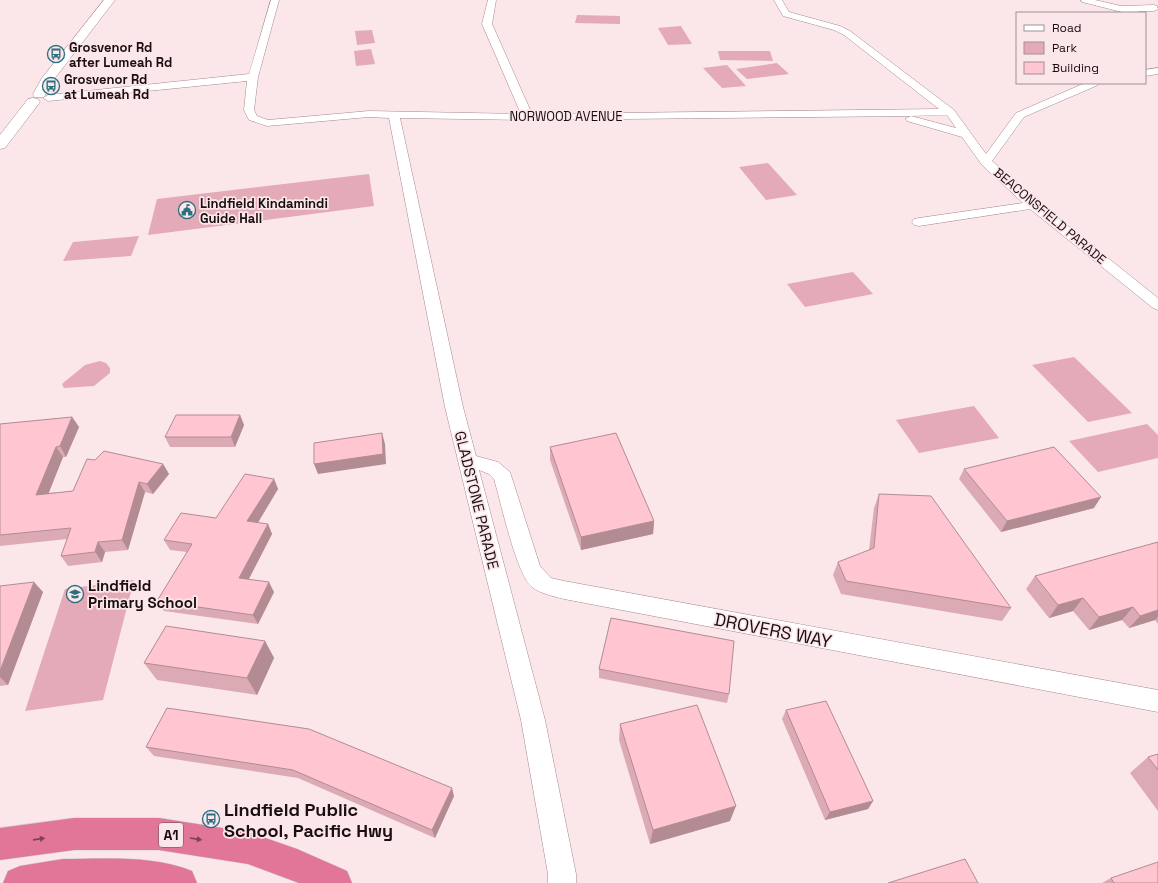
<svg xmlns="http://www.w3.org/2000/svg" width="1158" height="883" viewBox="0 0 1158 883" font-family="'Space Grotesk',sans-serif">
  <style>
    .green { fill: #e4aab7 }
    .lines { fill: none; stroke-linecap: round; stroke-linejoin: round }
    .minor-casing { stroke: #a7888e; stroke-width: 1 }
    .tertiary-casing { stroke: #a7888e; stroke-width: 1 }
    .trunk-casing { stroke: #d1cfcf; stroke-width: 1 }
    .minor { fill: #fff; fill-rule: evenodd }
    .tertiary { fill: #fff; fill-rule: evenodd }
    .trunk { fill: #e27698; fill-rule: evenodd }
    .wall { fill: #dbaab5 }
    .shaded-wall { fill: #b28b93 }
    .building { fill: #ffc6d2; stroke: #b28b93 }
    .oneway { fill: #7e4254 }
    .labels { text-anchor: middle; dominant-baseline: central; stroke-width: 3.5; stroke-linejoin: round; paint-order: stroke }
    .far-poi-label { font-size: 13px; font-weight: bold; fill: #1a0e11; stroke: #fbe6ea; text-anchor: start }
    .far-street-label { font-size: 13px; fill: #1a0e11; stroke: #fbe6ea }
    .shield { fill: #fbe6ea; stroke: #5e4f52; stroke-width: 1 }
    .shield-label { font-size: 14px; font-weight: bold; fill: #1a0e11 }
    .street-label { font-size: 15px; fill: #1a0e11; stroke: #fbe6ea }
    .poi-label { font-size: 15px; font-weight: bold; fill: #1a0e11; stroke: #fbe6ea; text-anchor: start }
    .near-street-label { font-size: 18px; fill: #1a0e11; stroke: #fbe6ea }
    .near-poi-label { font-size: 18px; font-weight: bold; fill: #1a0e11; stroke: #fbe6ea; text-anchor: start }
  </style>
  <rect width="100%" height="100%" fill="#fbe6ea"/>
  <path class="green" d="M577,15L620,16V24L575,23Z
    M681,26L692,44L668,45L658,28Z
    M372,30L375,43L357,45L355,31Z
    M371,49L375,64L356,66L354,51Z
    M718,51H770L773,61L720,60Z
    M777,63L789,74L747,79L736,69Z
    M727,65L746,86L722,88L703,68Z
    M768,163L797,195L766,200L739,167Z
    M369,174L374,206L148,235L157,199Z
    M139,236L131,256L63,261L73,242Z
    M853,272L873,294L805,307L787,284Z
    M1074,357L1132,413L1088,422L1032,365Z
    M100,361L106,363L110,368V373L94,386L64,388L62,384L85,365Z
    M974,406L999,438L919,453L896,420Z
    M1147,424L1158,435V458L1098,472L1069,441Z
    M134,580L103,700L25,711L65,589Z"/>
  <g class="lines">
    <g class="minor-casing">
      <path id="minor" d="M271,0H279L258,77L254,110L257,116L268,120L369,111L521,114L482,24L488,0H496L492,24L532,114L939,109L844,35L834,30L783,16L774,0H782L789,12L840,26L850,31L954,110L986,154L1016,113L1085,83H1099L1098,85L1024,117L992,161L1038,202L1158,298V310L1153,308L1030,209L919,226L914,225L912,222L914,219L919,218L1023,203L982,165L962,137L907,121L905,119L911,116L528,120L400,118L463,407L476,456L498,462L510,472L540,566L551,578L564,581L1158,690V712L564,599C553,596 541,594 532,587C516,574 501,502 494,479L489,474L479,470L545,720L576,874V883H548V874L521,720L445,407L389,118L369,117L267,126L249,120L244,110L247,81L48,101L43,98L48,95L249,74ZM947,115L956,128L911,116Z
        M1081,0H1095L1121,6L1154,5L1157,6L1158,9L1154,11H1138L1141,13H1126L1082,2Z
        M1158,68V74L1145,76V70Z"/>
    </g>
    <g class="tertiary-casing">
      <path id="tertiary" d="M104,0H115L52,82L44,97H34L33,94L42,78Z
        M33,98L38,99L40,102L5,148L0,149V135L28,99Z"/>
    </g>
    <g class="trunk-casing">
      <path id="trunk" d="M74,818H159L248,832L297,849L347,871L352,883H299L248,864L159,850H74L0,860V828Z
        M63,859C105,859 152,855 192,871L197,883H3L8,871L20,866Z"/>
    </g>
    <use href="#minor" class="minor"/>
    <use href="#tertiary" class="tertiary"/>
    <use href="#trunk" class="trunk"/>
  </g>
  <path class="wall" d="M240,415L244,425L235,447H170L165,437Z
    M72,417L79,427L66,457H63L48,493L73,491L95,460L163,464L169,474L153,494L145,492L128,550L105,552L102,562L68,566L61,556L67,539L0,546V424Z
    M550,447L654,521L653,534L581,550L550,460Z
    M964,469L1094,508L1001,532L959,479Z
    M274,479L278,489L258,523L268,524L272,534L249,579L274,592L258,624L164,611L157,601L187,552L170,550L164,540L216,518Z
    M879,494L1011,608L1002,621L841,594L833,575L838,562L869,550L874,508Z
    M1158,542V624L1155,620L1129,628L1122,620L1089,630L1073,611L1049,618L1026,589L1035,576Z
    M0,586L43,592L8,685L0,686Z
    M265,641L274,658L257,695L157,680L144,663Z
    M599,669L729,694L727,703L599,678Z
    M167,708L454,796L435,838L298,778L154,756L146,747Z
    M786,710L873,801L868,809L825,820L782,719Z
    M620,724L730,821L650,844L619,740Z
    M1158,754V811L1130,773L1148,757Z
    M1111,878L1158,883H1102Z"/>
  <path class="shaded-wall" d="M240,415L244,425L235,447L231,437Z
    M72,417L79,427L66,457L60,446Z
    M382,433L385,444L386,464L318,474L314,464Z
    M56,447L63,457L44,505L36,495Z
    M163,464L169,474L153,494L147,484Z
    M274,479L278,489L252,532L247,521Z
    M139,482L145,492L128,550L122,540Z
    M1101,497L1094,508L1001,532L1007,521Z
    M654,521L653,534L581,550V537Z
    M268,524L272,534L244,588L239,578Z
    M98,542L105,552L102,562L95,552Z
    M34,582L43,592L8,685L0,677V671Z
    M269,582L274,592L258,624L253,615Z
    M1083,598L1073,611L1049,618L1058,605Z
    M1133,607L1122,620L1089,630L1099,617Z
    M1158,610V617L1155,620L1129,628L1140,616Z
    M265,641L274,658L257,695L247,678Z
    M452,788L454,796L435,838L432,830Z
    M873,801L868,809L825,820L830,812Z
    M736,806L730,821L650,844L653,830Z"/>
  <path class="building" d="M176,415H240L231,437H165Z
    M72,417L60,446L56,447L36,495L73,491L87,459L95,460L104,451L163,464L147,484L139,482L122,540L98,542L95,552L61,556L71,528L0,535V424Z
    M382,433L383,454L314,464V443Z
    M616,433L654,521L581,537L550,447Z
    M1054,447L1101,497L1007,521L964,469Z
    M245,474L274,479L247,521L268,524L239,578L269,582L253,615L157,601L192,544L164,540L181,513L216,518Z
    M879,494L931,496L1011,608L846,581L838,562L874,548Z
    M1158,542V610L1140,616L1133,607L1099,617L1083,598L1058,605L1035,576Z
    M34,582L0,671V586Z
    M611,618L734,641L729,694L599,669Z
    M166,626L265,641L247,678L144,663Z
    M826,701L873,801L830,812L786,710Z
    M697,705L736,806L653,830L620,724Z
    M167,708L309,729L452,788L432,830L293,770L146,747Z
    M1158,754V770L1148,757Z
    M965,859L978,883H888Z
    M1158,862V883H1114L1111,878Z"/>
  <defs><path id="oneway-solid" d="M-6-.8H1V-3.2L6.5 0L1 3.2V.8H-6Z"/></defs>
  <g class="oneway">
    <use href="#oneway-solid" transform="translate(39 839) rotate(-8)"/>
    <use href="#oneway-solid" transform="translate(196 839) rotate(9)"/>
  </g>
  <defs>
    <g id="bus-ring" transform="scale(0.9)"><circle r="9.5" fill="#fbe6ea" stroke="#2b6f80" stroke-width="1.5"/><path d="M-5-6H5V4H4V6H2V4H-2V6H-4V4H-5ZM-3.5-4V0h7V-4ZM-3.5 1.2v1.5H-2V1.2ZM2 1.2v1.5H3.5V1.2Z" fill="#2b6f80"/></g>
    <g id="civic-ring" transform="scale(0.9)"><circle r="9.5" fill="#fbe6ea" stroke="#2b6f80" stroke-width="1.5"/><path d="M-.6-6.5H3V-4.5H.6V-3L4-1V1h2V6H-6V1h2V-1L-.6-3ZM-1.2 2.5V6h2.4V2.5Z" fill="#2b6f80"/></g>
    <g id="school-ring" transform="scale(0.9)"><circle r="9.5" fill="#fbe6ea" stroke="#2b6f80" stroke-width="1.5"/><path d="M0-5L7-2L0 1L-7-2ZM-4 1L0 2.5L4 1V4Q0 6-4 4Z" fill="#2b6f80"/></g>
  </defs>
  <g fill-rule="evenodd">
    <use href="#bus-ring" x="56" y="54"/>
    <use href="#bus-ring" x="51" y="86"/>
    <use href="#civic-ring" x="187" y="210"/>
    <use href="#school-ring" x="75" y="594"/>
    <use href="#bus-ring" x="211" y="819"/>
  </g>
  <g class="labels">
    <g class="far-poi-label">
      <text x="69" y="47">Grosvenor Rd<tspan x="69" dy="15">after Lumeah Rd</tspan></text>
      <text x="64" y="79">Grosvenor Rd<tspan x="64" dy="15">at Lumeah Rd</tspan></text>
      <text x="200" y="203">Lindfield Kindamindi<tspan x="200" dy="15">Guide Hall</tspan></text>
    </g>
    <g class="far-street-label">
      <text x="566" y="116">NORWOOD AVENUE</text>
      <text transform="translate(1050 216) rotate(40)">BEACONSFIELD PARADE</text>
    </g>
    <rect class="shield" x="159" y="823" width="24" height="24" rx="3"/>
    <g class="shield-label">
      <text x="171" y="835">A1</text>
    </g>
    <g class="street-label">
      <text transform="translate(477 500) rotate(76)">GLADSTONE PARADE</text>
    </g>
    <g class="poi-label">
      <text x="88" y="585">Lindfield<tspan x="88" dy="17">Primary School</tspan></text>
    </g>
    <g class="near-street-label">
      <text transform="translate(773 630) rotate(11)">DROVERS WAY</text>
    </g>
    <g class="near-poi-label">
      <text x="224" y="809">Lindfield Public<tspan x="224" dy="21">School, Pacific Hwy</tspan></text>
    </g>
  </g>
  <rect x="1016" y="12" width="130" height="72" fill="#fbe6ea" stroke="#a19093"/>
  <rect x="1024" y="25" width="20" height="6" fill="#ffffff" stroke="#a19093"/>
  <text x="1052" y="32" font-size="12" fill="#1a0e11">Road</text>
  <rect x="1024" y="42" width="20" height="12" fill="#e4aab7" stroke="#a19093"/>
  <text x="1052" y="52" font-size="12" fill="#1a0e11">Park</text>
  <rect x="1024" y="62" width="20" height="12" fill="#ffc6d2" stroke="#a19093"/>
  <text x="1052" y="72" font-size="12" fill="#1a0e11">Building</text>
</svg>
